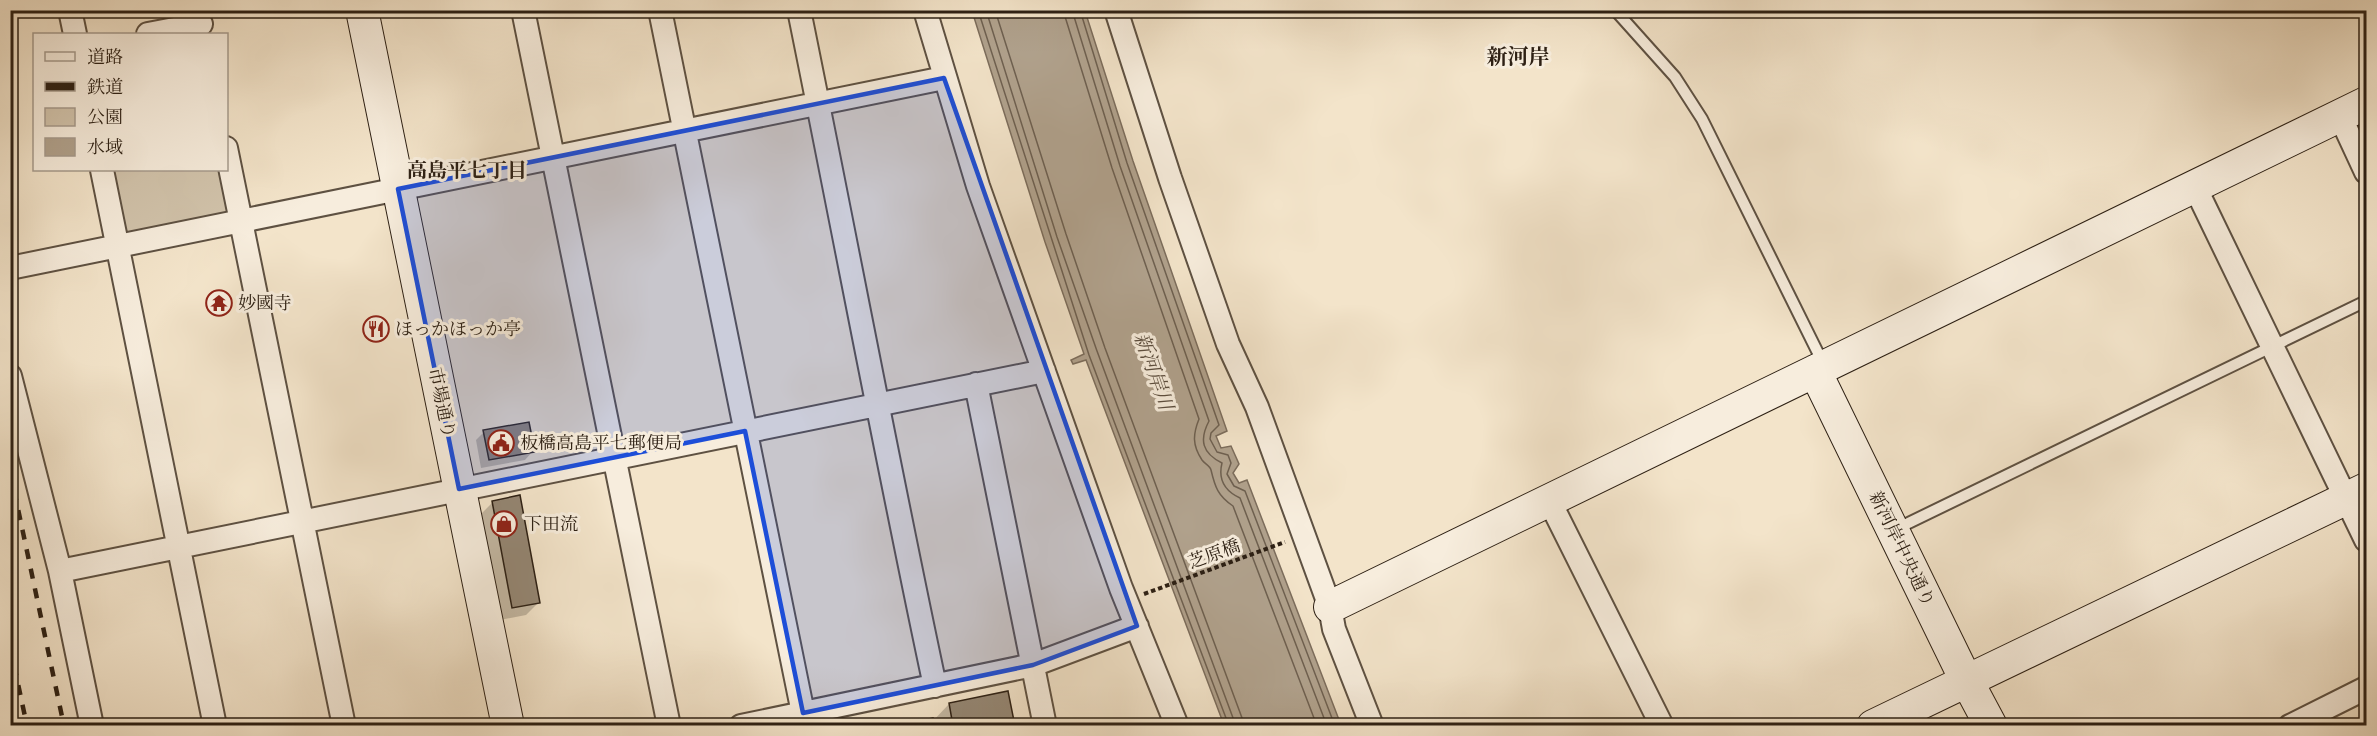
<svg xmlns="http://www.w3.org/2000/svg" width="2377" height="736" viewBox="0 0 2377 736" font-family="'IM FELL Great Primer','Noto Serif JP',serif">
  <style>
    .green { fill: #d1c3ab; stroke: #7f7260; stroke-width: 1.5 }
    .water { fill: #b0a18c; stroke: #7c6d5c; stroke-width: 1.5 }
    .shadow { fill: #0003 }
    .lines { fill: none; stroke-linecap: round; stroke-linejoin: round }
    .shore { stroke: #6e6050; stroke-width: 1.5 }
    .building { fill: #948673; stroke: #2d2014; stroke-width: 1.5 }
    .lane-casing { stroke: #5e5142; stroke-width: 14 }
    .street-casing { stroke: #5e5142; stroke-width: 26 }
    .secondary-casing { stroke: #2d2014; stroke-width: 34 }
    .path { stroke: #2d2014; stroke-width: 4; stroke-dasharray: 4.5 3; stroke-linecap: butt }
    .lane { stroke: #f7eddd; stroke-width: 10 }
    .street { stroke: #f7eddd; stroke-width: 22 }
    .secondary { stroke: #f7eddd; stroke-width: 32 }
    .rail { stroke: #2d2014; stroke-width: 4.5; stroke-dasharray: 10 10; stroke-linecap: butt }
    .marked { fill: #1d4ed8; fill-opacity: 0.2; stroke: #1d4ed8; stroke-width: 4.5; stroke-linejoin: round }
    .labels { text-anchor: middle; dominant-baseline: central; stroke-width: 6; stroke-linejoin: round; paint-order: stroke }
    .poi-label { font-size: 18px; fill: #2d2014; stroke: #f7eddd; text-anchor: start }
    .street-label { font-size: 18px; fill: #2d2014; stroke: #f7eddd }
    .neighbourhood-label { font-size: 20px; font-weight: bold; fill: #2d2014; stroke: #f7eddd }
    .water-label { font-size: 20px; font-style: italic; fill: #5b4d3e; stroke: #f7eddd }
    .quarter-label { font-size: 21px; font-weight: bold; fill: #2d2014; stroke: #f7eddd }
  </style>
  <rect width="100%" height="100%" fill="#f3e4ca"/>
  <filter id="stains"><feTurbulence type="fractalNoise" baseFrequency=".00333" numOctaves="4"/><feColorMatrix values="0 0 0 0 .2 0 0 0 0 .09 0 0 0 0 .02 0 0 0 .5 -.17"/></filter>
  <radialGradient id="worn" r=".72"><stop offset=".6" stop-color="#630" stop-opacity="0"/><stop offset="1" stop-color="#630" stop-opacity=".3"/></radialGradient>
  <path class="green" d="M110,170H223L231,209L226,216L130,236L123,231Z"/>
  <path class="water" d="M972,11H1085L1133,161L1227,431L1216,436L1221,448L1231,446L1239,464L1233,473L1239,483L1247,480L1341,725H1224L1086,360L1073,364L1071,360L1084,354L1045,242Z"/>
  <path class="shadow" d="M484,432L533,451L525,460L481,468L476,440Z
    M493,502L539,602L526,615L500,620L480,515Z
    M949,704L1014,726H906L932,722Z"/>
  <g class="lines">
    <path class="shore" d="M978,10L1089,355L1229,726
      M986,10L1057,237L1097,351L1236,726
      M995,10L1066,234L1105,348L1245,726
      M1063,10L1112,168L1199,419C1193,434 1192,445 1202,460C1205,464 1210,466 1211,470C1215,487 1218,496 1233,506L1317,726
      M1072,10L1120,166L1209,421C1199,440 1202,453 1222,463C1218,479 1225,491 1240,498L1327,726
      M1080,10L1127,163L1219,425L1211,433L1210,439L1217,452L1228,455L1231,463L1227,474L1234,486L1245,491L1335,726"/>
  </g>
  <path class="building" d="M529,422L535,452L489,460L483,430Z
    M520,495L540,603L512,608L492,501Z
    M1008,691L1015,726H953L949,703Z
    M933,718L934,726H899Z"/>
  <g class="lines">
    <g class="lane-casing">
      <path id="lane" d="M1615,10L1675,77L1702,119L1824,365
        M1894,530L2366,301"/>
    </g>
    <g class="street-casing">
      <path id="street" d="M70,10L75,34
        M523,10L669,726
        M660,10L803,713
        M799,10C845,236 887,461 935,686
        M925,10L978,186L1121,588L1177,726
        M1116,10L1170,178L1228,344L1257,407L1330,607L1334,629L1372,726
        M148,34L201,24
        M2340,116L2366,172
        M226,148L344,726
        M102,170L215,726
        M2195,187L2366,540
        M10,268L944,78
        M10,376L60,571L92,726
        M976,384L1045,726
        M1550,502L1662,726
        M60,571L1044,371
        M741,726L1033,665L1137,626
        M2290,726L2366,688"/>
    </g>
    <g class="secondary-casing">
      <path id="secondary" d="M362,10L508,726
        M1815,371L1959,666L1991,726
        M1330,607L2366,103
        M1873,726L2366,489"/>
    </g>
    <path class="path" d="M1144,594L1285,542"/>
    <use href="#lane" class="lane"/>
    <use href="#street" class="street"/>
    <use href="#secondary" class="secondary"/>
    <path class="rail" d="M10,471L64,726
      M10,646L27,726"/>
  </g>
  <path class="marked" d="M944,78L1137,626L1033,665L803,713L745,431L459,489L398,189Z"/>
  <defs>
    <g id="temple-ring" transform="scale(1.35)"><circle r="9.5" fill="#f7eddd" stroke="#8f2418" stroke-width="1.5"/><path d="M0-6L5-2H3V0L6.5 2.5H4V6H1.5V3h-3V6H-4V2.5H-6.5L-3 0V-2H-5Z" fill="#8f2418"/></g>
    <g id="restaurant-ring" transform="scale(1.35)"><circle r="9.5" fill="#f7eddd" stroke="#8f2418" stroke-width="1.5"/><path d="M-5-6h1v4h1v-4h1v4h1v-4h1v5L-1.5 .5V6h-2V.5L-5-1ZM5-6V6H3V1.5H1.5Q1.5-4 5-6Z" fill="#8f2418"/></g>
    <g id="civic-ring" transform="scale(1.35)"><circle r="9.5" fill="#f7eddd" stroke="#8f2418" stroke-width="1.5"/><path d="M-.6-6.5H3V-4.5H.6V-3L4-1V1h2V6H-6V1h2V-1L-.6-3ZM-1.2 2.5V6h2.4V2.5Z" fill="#8f2418"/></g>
    <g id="shop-ring" transform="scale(1.35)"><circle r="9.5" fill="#f7eddd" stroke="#8f2418" stroke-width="1.5"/><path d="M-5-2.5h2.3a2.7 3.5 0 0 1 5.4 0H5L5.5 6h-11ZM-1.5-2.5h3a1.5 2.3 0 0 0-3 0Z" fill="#8f2418"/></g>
  </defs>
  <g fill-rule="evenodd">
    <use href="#temple-ring" x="219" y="303"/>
    <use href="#restaurant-ring" x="376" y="329"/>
    <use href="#civic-ring" x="501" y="443"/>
    <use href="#shop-ring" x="504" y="524"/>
  </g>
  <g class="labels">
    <g class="poi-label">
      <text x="238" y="303">妙國寺</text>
      <text x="395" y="329">ほっかほっか亭</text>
      <text x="520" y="443">板橋高島平七郵便局</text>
      <text x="524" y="524">下田流</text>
    </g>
    <g class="street-label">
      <text transform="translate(442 403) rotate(78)">市場通り</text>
      <text transform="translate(1902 549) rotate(64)">新河岸中央通り</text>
      <text transform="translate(1214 554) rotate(-20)">芝原橋</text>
    </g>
    <g class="neighbourhood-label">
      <text x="467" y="170">高島平七丁目</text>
    </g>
    <g class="water-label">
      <text transform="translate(1154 371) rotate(71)">新河岸川</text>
    </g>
    <g class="quarter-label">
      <text x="1518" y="57">新河岸</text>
    </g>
  </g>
  <rect width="2377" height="736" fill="none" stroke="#f3e4ca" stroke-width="36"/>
  <rect x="12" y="12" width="2353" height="712" fill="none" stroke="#2d2014" stroke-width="3"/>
  <rect x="18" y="18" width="2341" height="700" fill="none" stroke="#2d2014" stroke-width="1.5"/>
  <rect x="33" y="33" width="195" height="138" fill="#f7eddd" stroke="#a69b8d" stroke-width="1.5"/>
  <rect x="45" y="52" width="30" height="9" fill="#f7eddd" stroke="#a69b8d" stroke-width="1.5"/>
  <text x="87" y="63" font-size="18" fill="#2d2014">道路</text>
  <rect x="45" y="82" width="30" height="9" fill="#2d2014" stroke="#a69b8d" stroke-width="1.5"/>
  <text x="87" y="93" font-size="18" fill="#2d2014">鉄道</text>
  <rect x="45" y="108" width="30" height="18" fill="#d1c3ab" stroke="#a69b8d" stroke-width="1.5"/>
  <text x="87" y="123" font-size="18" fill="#2d2014">公園</text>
  <rect x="45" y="138" width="30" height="18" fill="#b0a18c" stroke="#a69b8d" stroke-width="1.5"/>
  <text x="87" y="153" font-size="18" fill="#2d2014">水域</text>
  <rect width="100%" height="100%" filter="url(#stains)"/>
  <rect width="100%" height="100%" fill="url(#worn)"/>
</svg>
